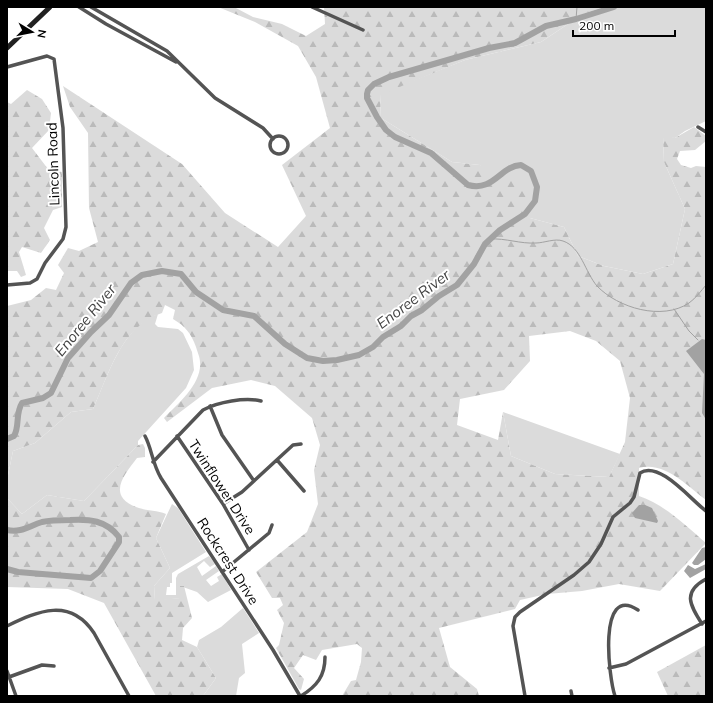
<svg xmlns="http://www.w3.org/2000/svg" width="713" height="703" viewBox="0 0 713 703" font-family="Mulish,sans-serif">
  <style>
    .grass { fill: #dbdbdb }
    .forest { fill: url(#forest-firs); fill-rule: evenodd }
    .water { fill: #a2a2a2 }
    .lines { fill: none; stroke-linecap: round; stroke-linejoin: round }
    .stream { stroke: #a2a2a2; stroke-width: 1 }
    .river { stroke: #a2a2a2; stroke-width: 6 }
    .street { stroke: #545454; stroke-width: 3.5 }
    .secondary { stroke: #212121; stroke-width: 5 }
    .labels { text-anchor: middle; dominant-baseline: central; stroke-width: 4; stroke-linejoin: round; paint-order: stroke }
    .street-label { font-size: 14px; fill: #000; stroke: #fff }
    .water-label { font-size: 15px; font-style: italic; fill: #434343; stroke: #fff }
  </style>
  <defs>
    <pattern id="forest-firs" width="22" height="20" patternUnits="userSpaceOnUse"><rect width="22" height="20" fill="#dbdbdb"/><path d="M5 1l3.5 6h-7zM16 11l3.5 6h-7z" fill="#bababa"/></pattern>
  </defs>
  <rect width="100%" height="100%" fill="#fff"/>
  <path class="grass" d="M604,7H706V121L685,131L675,138L663,137L664,162L685,209L673,264L643,274L604,266L578,256L564,227L530,218L480,165L452,162L381,118L380,94L465,60L541,42L583,14Z
    M158,314L155,324L158,327L178,329L183,333L192,352L194,370L186,388L138,441V445L84,501L47,495L22,514L7,498V480L13,451L35,443L71,412L93,409C107,378 122,326 158,314Z
    M503,412L620,454L609,477L555,474L511,456Z
    M172,504L178,508L206,552L172,573V583H170V587H167L166,595H176V578L178,574L209,556L215,564L210,567L204,561L197,567L202,576L216,566L219,571L206,580L211,586L219,581L217,577L222,574L231,590L208,602L197,592L180,586V598L155,601L154,586L170,568L156,538Z
    M243,608L259,633L242,644L245,673L239,678L236,696H203L216,678L197,647L199,640L221,627Z"/>
  <path class="forest" d="M218,7H234L253,17L282,24L306,36L325,24L324,7H604L583,14L541,42L465,60L380,95L381,118L452,162L480,165L524,181L530,218L564,227L578,256L604,266L643,274L673,264L685,209L664,162L663,137L665,135L675,138L694,127L706,136V141L695,150L680,151L677,159L681,165L691,168L696,166L706,167V500C687,486 665,461 639,468V496C665,505 685,525 706,543L660,591L619,584L582,591L547,594L520,600L515,609L439,628L450,667L477,689L479,696H342L351,681L356,680L361,662L362,648L357,644L322,650L316,660L303,655L294,668L304,679L301,690L299,689L276,648L279,645L284,623L277,610L283,605L280,598H272L256,572L307,532L318,504L314,470L320,445L312,418L275,386L251,380L212,388L167,422L164,418C178,404 202,384 200,362C200,357 197,351 196,347C191,333 185,326 173,319L175,310L165,305L162,313C121,326 109,374 93,409L71,412L35,443L13,451L7,480V306L31,300L46,288L56,290L64,273L58,265L68,248L79,251L98,242L89,208L88,133L70,107L63,86L182,164L225,213L278,247L306,216L282,165L330,128L316,77L298,46L255,22ZM570,331L596,341L620,361L630,398L625,442L609,477L555,474L511,456L503,412L498,440L457,425L460,399L504,390L530,361L529,336Z
    M27,90L42,99L51,113L49,130L32,148L48,169L62,172V207L53,210L44,228L50,240L41,253L22,247L19,252L26,275L21,277L17,271H7V102L11,104Z
    M143,444L145,448V457L137,458C125,474 106,495 136,507C146,511 157,510 166,514L156,538L170,568L154,586L155,600L180,598V586H184L192,618L183,628L182,640L197,647L216,678L203,696H156L104,603L68,589L7,587V498L22,514L47,495L84,501L138,445Z
    M706,645V696H668L657,672Z"/>
  <path class="water" d="M702,339L706,340L705,418L702,413L704,374L686,351Z
    M639,505H645L652,508L658,521L657,523L635,518L632,513Z
    M706,547V559L698,565H694L692,563L702,548Z
    M706,564V569L690,578L684,571L688,565L695,569Z"/>
  <g class="lines">
    <path class="stream" d="M576,19L577,7
      M490,239C506,238 520,244 536,243C544,243 555,238 563,241C581,247 585,272 597,286C618,308 662,321 689,303C696,298 701,291 706,285
      M674,309L689,331L698,340"/>
    <path class="river" d="M7,439L14,436C20,426 15,414 22,403L43,398L51,393L68,358L91,332L109,315L131,283L142,275L162,271L181,274L196,292L223,310L254,316L285,344L307,358L323,361L337,360L359,355L373,347L383,337L401,326L411,316L422,310L439,296L457,285L474,264L485,244L500,230L525,214L535,201L537,187L531,171L521,165C500,166 494,192 468,185L431,153L395,137L386,130L377,117L367,98V94L368,90L374,84L389,77L489,48L515,43L546,26L576,19L614,7
      M7,530C21,533 29,526 42,522C51,520 60,520 70,520C89,519 106,520 119,537V542L100,571L91,578L18,572L7,569"/>
    <path class="street" d="M79,7L106,24L176,62
      M91,7L167,51L215,98L263,128L273,139
      M312,7L363,30
      M7,67L47,56L54,59L63,128L66,227L63,239L45,263L37,279L30,283L7,285
      M698,127L706,132
      M270 145a9 9 0 1 1 18 0a9 9 0 1 1-18 0Z
      M210,406L222,435L254,481
      M145,436C152,449 152,463 161,478L273,650L300,696
      M177,436L223,504L249,550
      M277,460L304,491
      M153,462L203,410C218,402 245,397 261,401
      M223,504L242,492L293,445L301,444
      M222,572L269,533L272,525
      M702,624C690,605 682,592 706,579
      M7,626C38,611 70,597 94,633L129,696
      M609,668L626,664L706,621
      M7,671L16,696
      M9,677L42,665L54,666
      M571,691L572,696
      M301,696C317,686 325,676 325,657
      M525,696L513,626L515,617L520,612L574,575L589,562L601,544L613,517L630,503L634,497L640,473C659,460 691,500 706,511
      M615,696C609,679 597,583 638,610"/>
    <path class="secondary" d="M7,48L50,7"/>
  </g>
  <g class="labels">
    <g class="street-label">
      <text transform="translate(53 164) rotate(-92)">Lincoln Road</text>
      <text transform="translate(222 487) rotate(57)">Twinflower Drive</text>
      <text transform="translate(228 561) rotate(57)">Rockcrest Drive</text>
    </g>
    <g class="water-label">
      <text transform="translate(413 299) rotate(-37)">Enoree River</text>
      <text transform="translate(85 320) rotate(-51)">Enoree River</text>
    </g>
  </g>
  <rect width="713" height="703" fill="none" stroke="#000000" stroke-width="16"/>
  <g transform="translate(32 32) rotate(100)" stroke="#ffffff" stroke-width="3" paint-order="stroke">
  <path d="M0-3L7 15L0 10L-7 15Z" fill="#000000"/>
  <text y="-6" font-size="11" font-weight="bold" text-anchor="middle" fill="#000000">N</text>
  </g>
  <path d="M573 30v6h102v-6" fill="none" stroke="#000000" stroke-width="2"/>
  <text x="579" y="30" font-size="12" fill="#000000" stroke="#ffffff" stroke-width="3" paint-order="stroke">200 m</text>
</svg>
